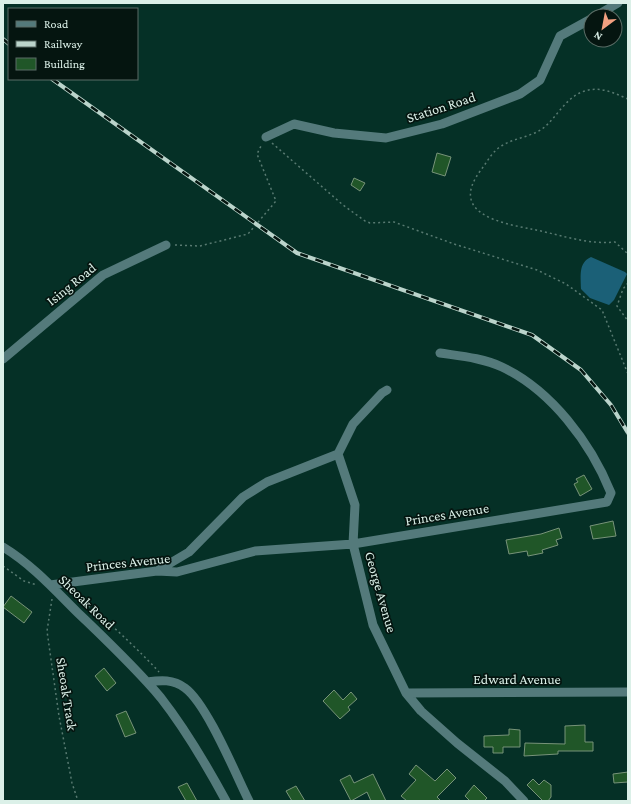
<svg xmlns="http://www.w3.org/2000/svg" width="631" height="804" viewBox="0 0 631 804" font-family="'Crimson Pro',serif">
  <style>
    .water { fill: #1b6077 }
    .building { fill: #205628; stroke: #779379 }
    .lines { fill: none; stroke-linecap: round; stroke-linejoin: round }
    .path { stroke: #587a71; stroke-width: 1.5; stroke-dasharray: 2 3; stroke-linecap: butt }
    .minor { stroke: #547a7b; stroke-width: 9 }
    .rail-casing { stroke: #bbd4cb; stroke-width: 4 }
    .rail { stroke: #051510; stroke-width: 2.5; stroke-dasharray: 8; stroke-linecap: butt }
    .labels { text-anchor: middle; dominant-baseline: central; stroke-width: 3.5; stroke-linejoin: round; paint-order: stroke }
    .street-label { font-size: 14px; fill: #dbf0e8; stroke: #051510 }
  </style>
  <rect width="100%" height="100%" fill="#053026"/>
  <path class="water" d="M591,257L625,272L627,274L614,300L609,305L590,298L581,289C581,276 578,263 591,257Z"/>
  <path class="building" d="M437,153L451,157L445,176L432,172Z
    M354,178L365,183L360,191L351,185Z
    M584,475L592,489L580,496L574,484L578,482L576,479Z
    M613,521L616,536L593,539L590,526Z
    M559,528L562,538L556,540L558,545L542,550L543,553L528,556L527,551L509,554L506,540L541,534Z
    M11,596L32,612L24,623L3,607Z
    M104,668L116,683L107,691L95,676Z
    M334,690L343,700L351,692L357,699L348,707L350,710L340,719L323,701Z
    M126,711L136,733L125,737L116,715Z
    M585,725V742H593V751H558V754L524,756L525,743L565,744V726Z
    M509,729L520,730V747H503V753H493V747H484V736L509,735Z
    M416,765L435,781L447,769L456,778L437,797L441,801H407L401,796L416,780L409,774Z
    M628,772V782L614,783L613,774Z
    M373,774L386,801H371L367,792L351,801L340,780L350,775L354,783Z
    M533,779L539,785L544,780L551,785V797L548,801H543L527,785Z
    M187,783L197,801H186L178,787Z
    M474,785L487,798L484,801H470L465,796Z
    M296,786L305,801H292L286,791Z"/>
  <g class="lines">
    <path class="path" d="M628,99C614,93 600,86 585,91C566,96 556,119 542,129C530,137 515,138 503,145C493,150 487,162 481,170C448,213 500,223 531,229C558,234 587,245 615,242L628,254
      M272,143L343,205L365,221L370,223L394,222L454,244L537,270L566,284L602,310L628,374
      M175,245L200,246L248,234L276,201L257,154L262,144
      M628,283L623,289L617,306L628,321
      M3,566L24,581L37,585
      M72,595C85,598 148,659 159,672
      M52,599L47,631L59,716L72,783L78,801"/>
    <path class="minor" d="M596,16L618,3
      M266,137L294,124L334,133L386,138L442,124L520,94L540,80L560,36L591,19
      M3,359L103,275L166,245
      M338,454L355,505L353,544L373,625L406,693L421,711L457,743L505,781L524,801
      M338,454L353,424L382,393L387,390
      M3,547C31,564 53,588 76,611C105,639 135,667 161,698C186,730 207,766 226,801
      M157,571L189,552L243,497L267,482L338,454
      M50,585L157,571L177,572L255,551L353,544L607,502L611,493C591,443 551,390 502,367C483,358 460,356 440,353
      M147,682C161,680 173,679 185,688C207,704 236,775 249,801
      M406,693L628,692"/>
    <g class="rail-casing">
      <path id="rail" d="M3,39L9,44
        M52,79L297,253L532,335L581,370L611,405L628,433"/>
    </g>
    <use href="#rail" class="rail"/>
  </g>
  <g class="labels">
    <g class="street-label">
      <text transform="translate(441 107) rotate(-18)">Station Road</text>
      <text transform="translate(71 284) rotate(-39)">Ising Road</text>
      <text transform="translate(447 514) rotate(-9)">Princes Avenue</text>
      <text transform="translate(128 562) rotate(-6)">Princes Avenue</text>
      <text transform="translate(381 592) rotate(74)">George Avenue</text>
      <text transform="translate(87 602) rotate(44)">Sheoak Road</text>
      <text x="517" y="679">Edward Avenue</text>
      <text transform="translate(67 694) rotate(81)">Sheoak Track</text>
    </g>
  </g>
  <rect width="631" height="804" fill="none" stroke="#dbf0e8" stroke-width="8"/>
  <rect x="8" y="8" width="130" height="72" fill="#051510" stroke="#5b6d66"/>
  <rect x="16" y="21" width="20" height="6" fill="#547a7b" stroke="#5b6d66"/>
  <text x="44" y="28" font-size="12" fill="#dbf0e8">Road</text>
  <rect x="16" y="41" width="20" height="6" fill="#bbd4cb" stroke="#5b6d66"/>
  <text x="44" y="48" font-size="12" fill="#dbf0e8">Railway</text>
  <rect x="16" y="58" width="20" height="12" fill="#205628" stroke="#5b6d66"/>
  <text x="44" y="68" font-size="12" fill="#dbf0e8">Building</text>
  <g transform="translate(603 28) rotate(212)"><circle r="19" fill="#051510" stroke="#5b6d66"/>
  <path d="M0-3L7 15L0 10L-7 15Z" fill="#f2a080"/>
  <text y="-6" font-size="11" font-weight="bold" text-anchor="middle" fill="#dbf0e8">N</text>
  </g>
</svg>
